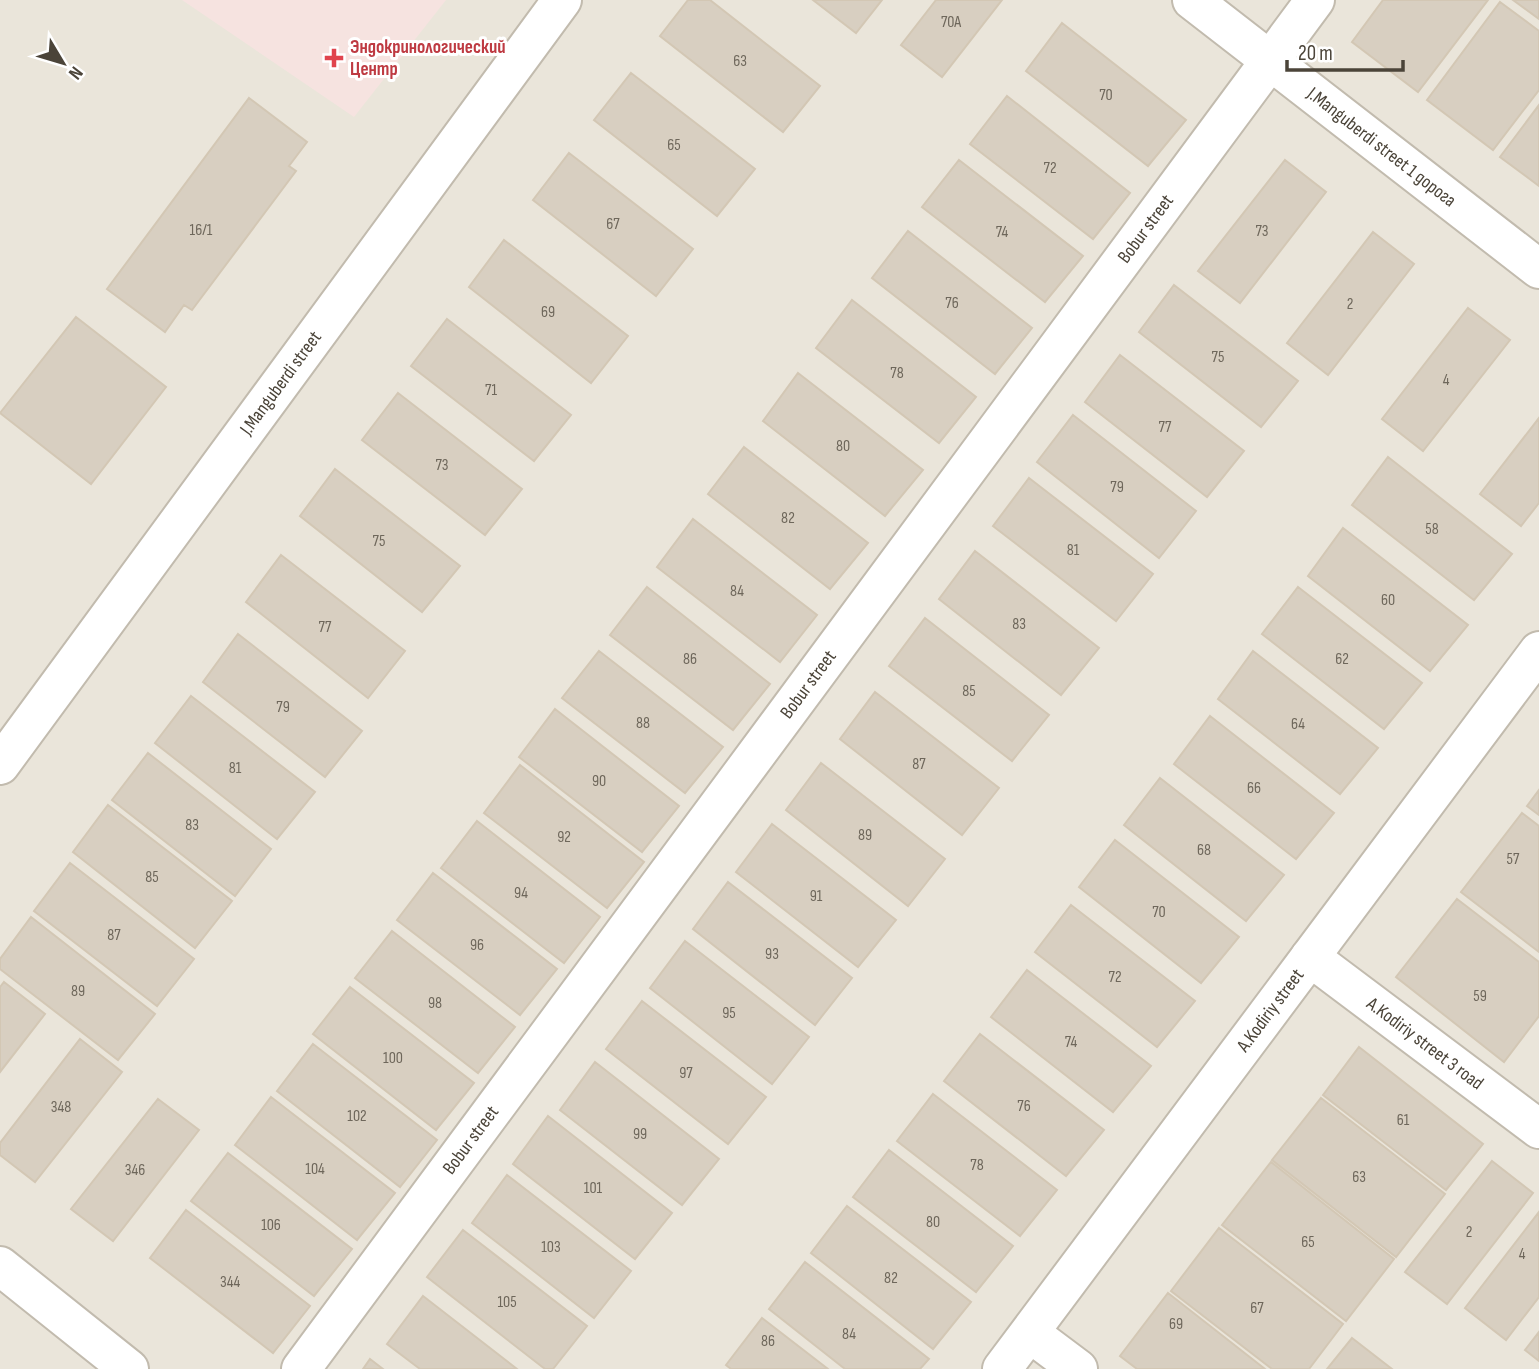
<svg xmlns="http://www.w3.org/2000/svg" width="1539" height="1369" viewBox="0 0 1539 1369" font-family="'Sofia Sans Condensed',sans-serif">
  <style>
    .residential { fill: #eae5da }
    .medical { fill: #f6e3e0 }
    .building { fill: #d8cfc1; stroke: #d3c7b4; stroke-width: 2 }
    .lines { fill: none; stroke-linecap: round; stroke-linejoin: round }
    .minor-casing { stroke: #c2bbae; stroke-width: 42 }
    .minor { stroke: #fff; stroke-width: 38 }
    .health-dot { fill: #e0444e; stroke: #fff; stroke-width: 2.5 }
    .labels { text-anchor: middle; dominant-baseline: central; stroke-width: 6; stroke-linejoin: round; paint-order: stroke }
    .number-label { font-size: 16px; fill: #6e675b }
    .health-label { font-size: 19px; font-weight: bold; fill: #be3a42; stroke: #fff; text-anchor: start }
    .street-label { font-size: 19px; fill: #4b4439; stroke: #fff }
  </style>
  <rect width="100%" height="100%" fill="#f6f3ec"/>
  <path class="residential" d="M0,0H1539V1369H0Z"/>
  <path class="medical" d="M182,0H446L354,117Z"/>
  <path class="building" d="M688,0H710L820,86L783,132L660,36Z
    M813,0H882L856,33Z
    M936,0H1002L942,77L901,45Z
    M1383,0H1488L1418,92L1352,42Z
    M1513,0H1539V19Z
    M1500,2L1539,31V90L1493,150L1427,100Z
    M1062,23L1186,120L1148,166L1026,71Z
    M631,73L755,169L717,216L594,120Z
    M1007,96L1130,193L1093,239L970,144Z
    M249,98L307,142L289,166L296,171L192,310L184,305L165,332L107,289Z
    M1539,105V186L1500,157Z
    M569,153L693,249L656,296L533,200Z
    M959,160L1083,256L1045,302L922,207Z
    M1285,160L1326,192L1240,303L1198,271Z
    M908,231L1032,328L995,374L872,278Z
    M1373,232L1414,264L1328,375L1287,343Z
    M504,240L628,336L591,383L469,287Z
    M1174,285L1298,381L1261,427L1139,332Z
    M852,300L976,397L939,443L816,348Z
    M1468,308L1510,340L1423,451L1382,419Z
    M76,317L166,387L91,484L0,413Z
    M447,319L571,415L534,461L411,366Z
    M1120,355L1244,451L1207,497L1085,402Z
    M798,373L923,470L885,516L763,421Z
    M398,393L522,489L485,535L362,440Z
    M1073,415L1196,511L1159,558L1037,462Z
    M1539,418V503L1521,526L1480,494Z
    M744,447L868,543L830,589L708,494Z
    M1388,457L1512,554L1474,600L1352,505Z
    M335,469L460,566L422,612L300,516Z
    M1029,478L1153,574L1116,621L993,526Z
    M693,519L817,615L780,662L657,567Z
    M1343,528L1468,625L1430,671L1308,576Z
    M975,551L1099,648L1061,695L939,599Z
    M281,555L405,651L368,698L246,602Z
    M647,587L770,684L733,730L610,635Z
    M1298,587L1422,683L1384,729L1262,634Z
    M925,618L1049,715L1012,761L889,666Z
    M238,634L362,731L325,777L203,682Z
    M599,651L723,747L685,793L562,698Z
    M1253,651L1378,748L1340,794L1218,699Z
    M875,692L999,788L962,835L840,739Z
    M191,696L315,792L277,839L155,743Z
    M555,709L679,806L642,852L519,757Z
    M1210,716L1334,813L1296,859L1174,764Z
    M148,753L271,849L235,896L112,800Z
    M821,763L945,859L908,906L786,810Z
    M520,765L644,862L607,908L484,813Z
    M1160,778L1284,875L1246,921L1124,825Z
    M1539,790V815L1527,806Z
    M108,805L232,901L195,948L73,852Z
    M1522,813L1539,826V952L1461,892Z
    M477,821L600,917L564,963L441,868Z
    M772,824L896,920L858,967L736,872Z
    M1115,840L1239,937L1201,983L1079,887Z
    M70,863L194,959L157,1006L34,911Z
    M433,873L557,969L520,1015L397,920Z
    M728,882L852,978L815,1025L693,929Z
    M1457,899L1539,962V1016L1504,1062L1396,977Z
    M1071,905L1195,1001L1157,1047L1035,952Z
    M31,917L155,1014L118,1060L0,969V959Z
    M392,931L515,1027L478,1073L355,978Z
    M685,941L809,1037L772,1084L650,988Z
    M1027,970L1151,1066L1113,1112L991,1017Z
    M4,982L45,1014L0,1072V987Z
    M350,987L474,1083L436,1130L313,1034Z
    M642,1001L766,1097L728,1144L606,1049Z
    M980,1034L1104,1130L1066,1176L944,1081Z
    M80,1039L122,1072L35,1182L0,1155V1143Z
    M313,1044L437,1140L400,1187L277,1091Z
    M1359,1047L1483,1144L1446,1190L1323,1095Z
    M595,1062L719,1159L682,1205L560,1110Z
    M933,1094L1057,1190L1020,1236L897,1141Z
    M271,1097L395,1193L357,1240L235,1145Z
    M1321,1098L1445,1194L1396,1257L1272,1160Z
    M158,1099L199,1130L113,1241L71,1209Z
    M548,1116L672,1213L635,1259L513,1164Z
    M889,1150L1013,1246L976,1292L853,1197Z
    M228,1153L352,1249L314,1296L191,1201Z
    M1492,1161L1533,1193L1447,1304L1405,1272Z
    M1271,1162L1394,1259L1346,1321L1222,1225Z
    M507,1175L631,1271L594,1318L472,1223Z
    M847,1206L971,1302L933,1349L811,1253Z
    M186,1210L310,1306L273,1353L150,1258Z
    M1539,1212V1297L1506,1340L1465,1308Z
    M1219,1228L1343,1324L1309,1369H1272L1171,1291Z
    M463,1230L587,1326L553,1369H545L427,1277Z
    M805,1262L929,1359L920,1369H845L769,1309Z
    M1168,1293L1265,1369H1137L1120,1356Z
    M423,1296L517,1369H420L387,1344Z
    M762,1318L828,1369H731L726,1365Z
    M1539,1332V1361L1525,1350Z
    M1352,1338L1392,1369H1327Z
    M370,1359L383,1369H363Z"/>
  <g class="lines">
    <g class="minor-casing">
      <g id="minor">
        <path id="s1" d="M1192,0L1539,269"/>
        <path id="s2" d="M0,765L562,0"/>
        <path id="s3" d="M1310,957L1539,1129"/>
        <path d="M0,1266L129,1369"/>
        <path d="M1030,1333L1078,1369"/>
        <path id="s4" d="M301,1369L1315,0"/>
        <path id="s5" d="M1002,1369L1539,651"/>
      </g>
    </g>
    <use href="#minor" class="minor"/>
  </g>
  <path class="health-dot" d="M330.5 47.5h7v7h7v7h-7v7h-7v-7h-7v-7h7z"/>
  <g class="labels">
    <g class="number-label">
      <text x="951" y="22">70A</text>
      <text x="740" y="61">63</text>
      <text x="1106" y="95">70</text>
      <text x="674" y="145">65</text>
      <text x="1050" y="168">72</text>
      <text x="613" y="224">67</text>
      <text x="201" y="230">16/1</text>
      <text x="1262" y="231">73</text>
      <text x="1002" y="232">74</text>
      <text x="952" y="303">76</text>
      <text x="1350" y="304">2</text>
      <text x="548" y="312">69</text>
      <text x="1218" y="357">75</text>
      <text x="897" y="373">78</text>
      <text x="1446" y="380">4</text>
      <text x="491" y="390">71</text>
      <text x="1165" y="427">77</text>
      <text x="843" y="446">80</text>
      <text x="442" y="465">73</text>
      <text x="1117" y="487">79</text>
      <text x="788" y="518">82</text>
      <text x="1432" y="529">58</text>
      <text x="379" y="541">75</text>
      <text x="1073" y="550">81</text>
      <text x="737" y="591">84</text>
      <text x="1388" y="600">60</text>
      <text x="1019" y="624">83</text>
      <text x="325" y="627">77</text>
      <text x="690" y="659">86</text>
      <text x="1342" y="659">62</text>
      <text x="969" y="691">85</text>
      <text x="283" y="707">79</text>
      <text x="643" y="723">88</text>
      <text x="1298" y="724">64</text>
      <text x="919" y="764">87</text>
      <text x="235" y="768">81</text>
      <text x="599" y="781">90</text>
      <text x="1254" y="788">66</text>
      <text x="192" y="825">83</text>
      <text x="865" y="835">89</text>
      <text x="564" y="837">92</text>
      <text x="1204" y="850">68</text>
      <text x="1513" y="859">57</text>
      <text x="152" y="877">85</text>
      <text x="521" y="893">94</text>
      <text x="816" y="896">91</text>
      <text x="1159" y="912">70</text>
      <text x="114" y="935">87</text>
      <text x="477" y="945">96</text>
      <text x="772" y="954">93</text>
      <text x="1115" y="977">72</text>
      <text x="78" y="991">89</text>
      <text x="1480" y="996">59</text>
      <text x="435" y="1003">98</text>
      <text x="729" y="1013">95</text>
      <text x="1071" y="1042">74</text>
      <text x="393" y="1058">100</text>
      <text x="686" y="1073">97</text>
      <text x="1024" y="1106">76</text>
      <text x="61" y="1107">348</text>
      <text x="357" y="1116">102</text>
      <text x="1403" y="1120">61</text>
      <text x="640" y="1134">99</text>
      <text x="977" y="1165">78</text>
      <text x="315" y="1169">104</text>
      <text x="135" y="1170">346</text>
      <text x="1359" y="1177">63</text>
      <text x="593" y="1188">101</text>
      <text x="933" y="1222">80</text>
      <text x="271" y="1225">106</text>
      <text x="1469" y="1232">2</text>
      <text x="1308" y="1242">65</text>
      <text x="551" y="1247">103</text>
      <text x="1522" y="1254">4</text>
      <text x="891" y="1278">82</text>
      <text x="230" y="1282">344</text>
      <text x="507" y="1302">105</text>
      <text x="1257" y="1308">67</text>
      <text x="1176" y="1324">69</text>
      <text x="849" y="1334">84</text>
      <text x="768" y="1341">86</text>
    </g>
    <g class="health-label">
      <text x="350" y="47">Эндокринологический<tspan x="350" dy="22">Центр</tspan></text>
    </g>
    <g class="street-label">
      <text stroke="none"><textPath href="#s1" startOffset="240">J.Manguberdi street 1 дорога</textPath></text>
      <text stroke="none"><textPath href="#s4" startOffset="1419">Bobur street</textPath></text>
      <text stroke="none"><textPath href="#s2" startOffset="474">J.Manguberdi street</textPath></text>
      <text stroke="none"><textPath href="#s4" startOffset="852">Bobur street</textPath></text>
      <text stroke="none"><textPath href="#s5" startOffset="448">A.Kodiriy street</textPath></text>
      <text stroke="none"><textPath href="#s3" startOffset="144">A.Kodiriy street 3 road</textPath></text>
      <text stroke="none"><textPath href="#s4" startOffset="285">Bobur street</textPath></text>
    </g>
  </g>
  <g transform="translate(63 63) rotate(128)" stroke="#ffffff" stroke-width="5" paint-order="stroke">
  <path d="M0-5L12 26L0 18L-12 26Z" fill="#4b4439"/>
  <text y="-10" font-size="19" font-weight="bold" text-anchor="middle" fill="#4b4439">N</text>
  </g>
  <path d="M1287 60v10h116v-10" fill="none" stroke="#4b4439" stroke-width="3.5"/>
  <text x="1298" y="60" font-size="21" fill="#4b4439" stroke="#ffffff" stroke-width="5" paint-order="stroke">20 m</text>
</svg>
